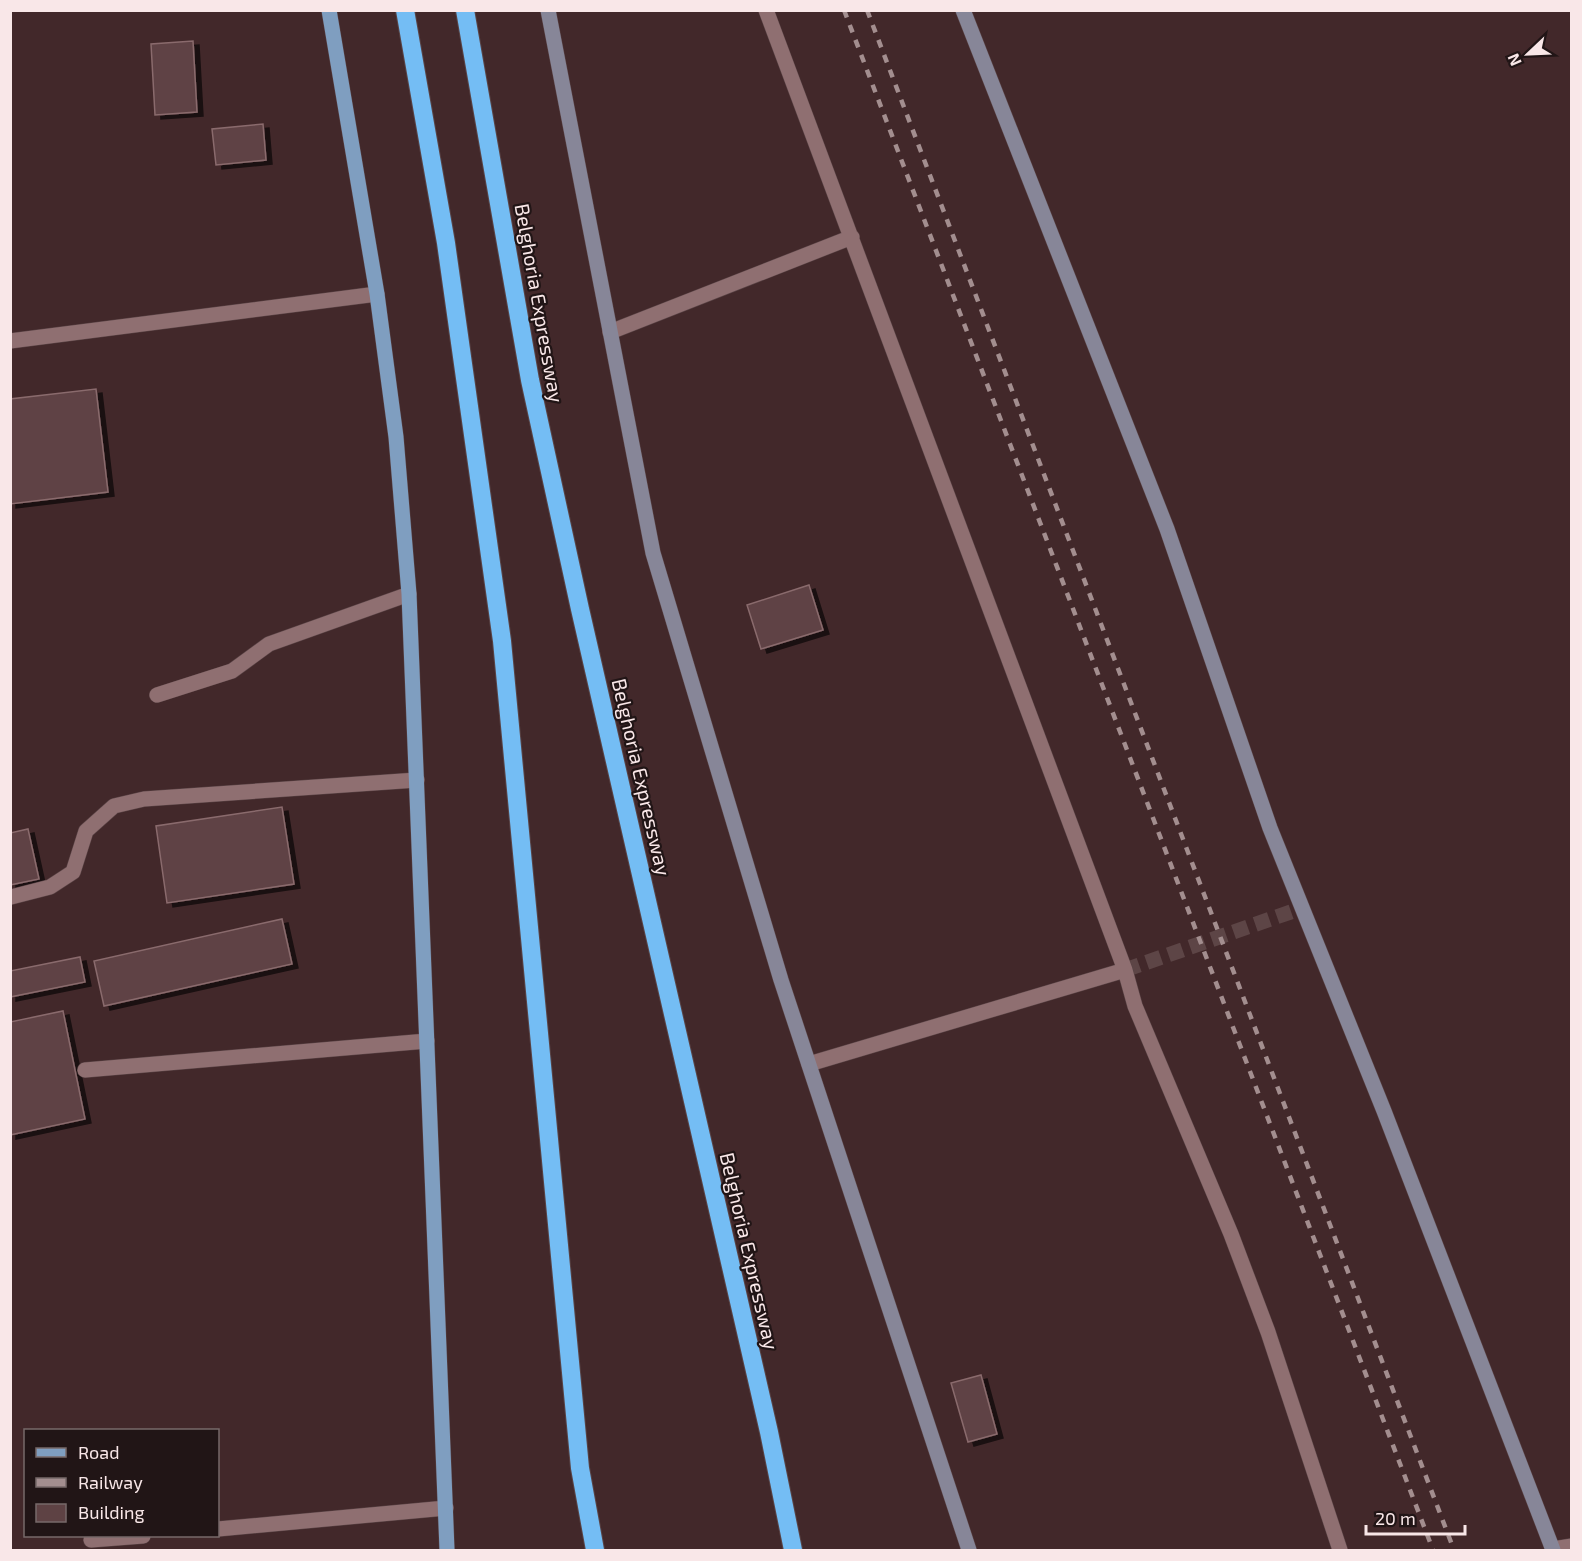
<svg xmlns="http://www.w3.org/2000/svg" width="1582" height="1561" viewBox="0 0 1582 1561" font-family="'Exo 2',sans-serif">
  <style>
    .building { fill: #5e4244; stroke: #8a6b6d; stroke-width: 1.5; filter: url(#shadow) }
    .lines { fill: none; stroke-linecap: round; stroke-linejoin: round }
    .street-tunnel { stroke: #5d4546; stroke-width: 15; stroke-dasharray: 15 8; stroke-linecap: butt }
    .lane-casing { stroke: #5a4446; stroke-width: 16 }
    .street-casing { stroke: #5a4446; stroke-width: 16 }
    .secondary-casing { stroke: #5a4446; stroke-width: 16 }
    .primary-casing { stroke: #5a4446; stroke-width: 16 }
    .highway-casing { stroke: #5a4446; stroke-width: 20 }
    .lane { stroke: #8f6f71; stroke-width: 15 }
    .street { stroke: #8f6f71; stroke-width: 15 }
    .secondary { stroke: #878698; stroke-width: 15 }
    .primary { stroke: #7f9ec0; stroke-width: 15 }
    .highway { stroke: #74bdf4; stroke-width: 18 }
    .rail { stroke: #a38e8f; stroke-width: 4.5; stroke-dasharray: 8 8; stroke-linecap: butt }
    .labels { text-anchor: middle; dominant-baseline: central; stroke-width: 4.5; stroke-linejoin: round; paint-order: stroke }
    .street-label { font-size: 20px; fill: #f9e7e8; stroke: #211516 }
  </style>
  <defs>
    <filter id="shadow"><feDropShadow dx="6" dy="4" stdDeviation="0" flood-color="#0009"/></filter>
  </defs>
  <rect width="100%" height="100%" fill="#42282a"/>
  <path class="building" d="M193,41L197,112L155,115L151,44Z
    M263,124L266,160L216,165L212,129Z
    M96,389L108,492L10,504V399Z
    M809,585L823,630L761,649L747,605Z
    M282,807L294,884L167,903L156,826Z
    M28,829L39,879L10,885V833Z
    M282,919L292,964L104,1006L94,961Z
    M80,957L85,982L10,997V971Z
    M63,1011L85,1119L10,1135V1022Z
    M981,1375L997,1434L968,1442L951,1383Z"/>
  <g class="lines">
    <path class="street-tunnel" d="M1125,970L1302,908"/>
    <g class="lane-casing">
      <path id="lane" d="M85,1070L427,1041
        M218,1529L446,1508
        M91,1540L143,1536"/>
    </g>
    <g class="street-casing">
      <path id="street" d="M766,10L1125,970L1135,1006L1231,1234L1268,1332L1340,1550
        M610,332L852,237
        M10,341L377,294
        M157,695L232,671L269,644L409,594
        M11,897L50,887L73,872L86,831L114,806L144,799L417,780
        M809,1064L1125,970
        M1553,1549L1572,1546"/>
    </g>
    <g class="secondary-casing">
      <path id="secondary" d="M548,10L653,553L781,980L969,1550
        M963,10L1167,529L1270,828L1384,1111L1553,1550"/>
    </g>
    <g class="primary-casing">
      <path id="primary" d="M329,10L377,294L396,437L409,594L447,1550"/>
    </g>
    <g class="highway-casing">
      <path id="highway" d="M405,10L446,243L502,641L580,1468L595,1550
        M465,10L530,380L580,609L769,1432L793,1550"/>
    </g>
    <use href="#lane" class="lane"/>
    <use href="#street" class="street"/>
    <use href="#secondary" class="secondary"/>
    <use href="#primary" class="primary"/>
    <use href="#highway" class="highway"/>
    <path class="rail" d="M844,10L1433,1550
      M867,10L1454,1550"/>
  </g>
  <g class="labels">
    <g class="street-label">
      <text transform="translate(540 303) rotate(80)">Belghoria Expressway</text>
      <text transform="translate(642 777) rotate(77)">Belghoria Expressway</text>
      <text transform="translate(750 1251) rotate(77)">Belghoria Expressway</text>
    </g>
  </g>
  <rect width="1582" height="1561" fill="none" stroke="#f9e7e8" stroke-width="24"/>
  <rect x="24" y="1429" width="195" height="108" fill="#211516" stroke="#77696a" stroke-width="1.5"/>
  <rect x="36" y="1448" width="30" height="9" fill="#7f9ec0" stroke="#77696a" stroke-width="1.5"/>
  <text x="78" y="1459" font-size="18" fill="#f9e7e8">Road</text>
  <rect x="36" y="1478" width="30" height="9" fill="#a38e8f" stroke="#77696a" stroke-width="1.5"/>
  <text x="78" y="1489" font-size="18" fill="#f9e7e8">Railway</text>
  <rect x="36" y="1504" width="30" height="18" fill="#5e4244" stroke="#77696a" stroke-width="1.5"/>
  <text x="78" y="1519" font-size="18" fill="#f9e7e8">Building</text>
  <g transform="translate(1528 54) rotate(247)" stroke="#211516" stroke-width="4.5" paint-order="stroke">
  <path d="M0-4.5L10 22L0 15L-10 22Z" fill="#f9e7e8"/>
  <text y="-9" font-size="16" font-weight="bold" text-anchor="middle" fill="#f9e7e8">N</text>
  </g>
  <path d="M1366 1525v9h99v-9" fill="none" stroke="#f9e7e8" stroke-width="3"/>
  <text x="1375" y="1525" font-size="18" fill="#f9e7e8" stroke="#211516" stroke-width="4.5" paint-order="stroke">20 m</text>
</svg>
